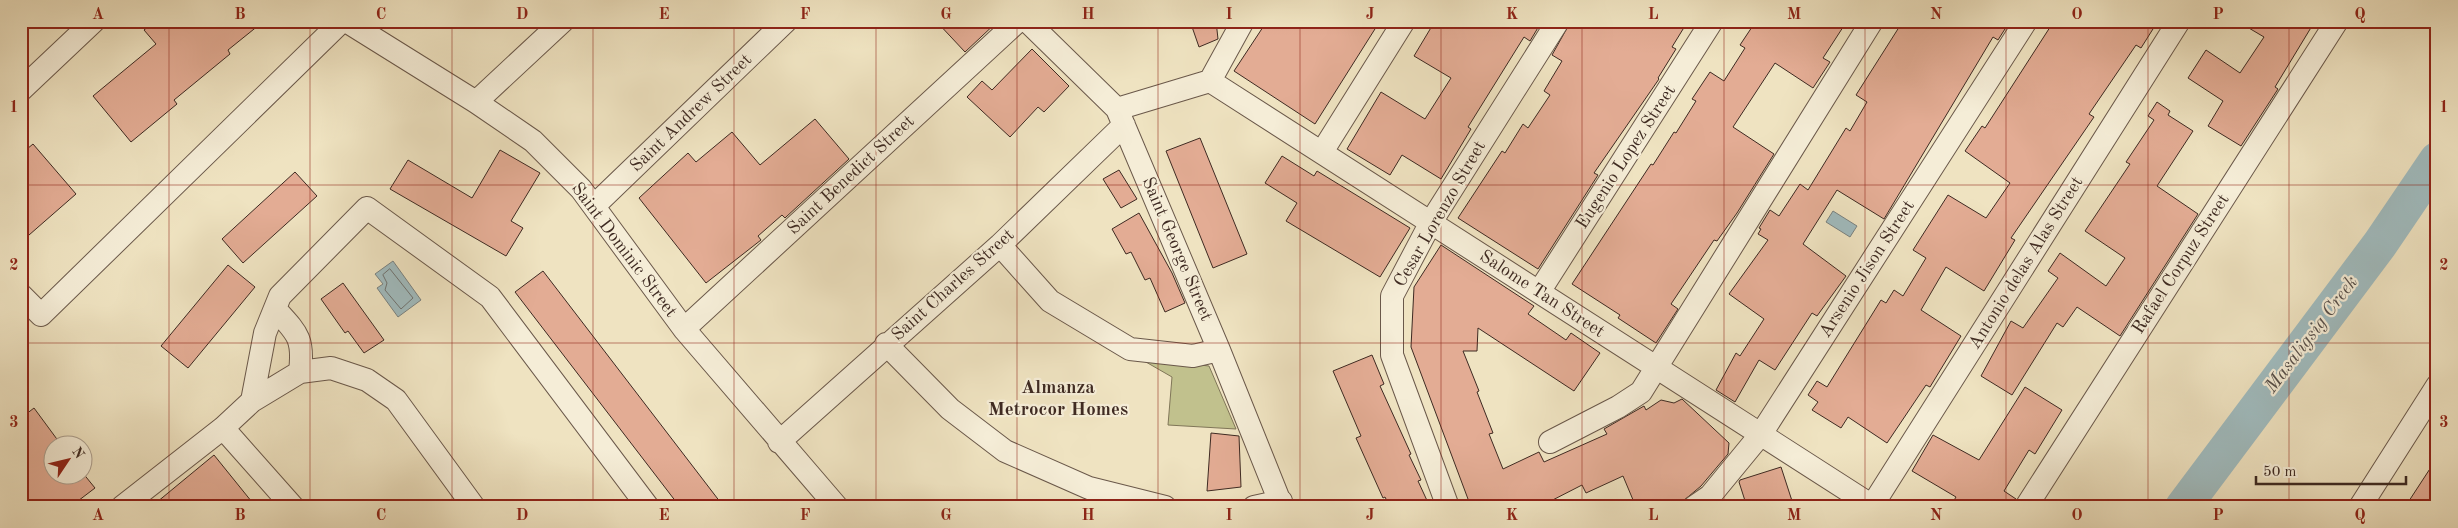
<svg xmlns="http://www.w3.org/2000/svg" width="2458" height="528" viewBox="0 0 2458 528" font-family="'Old Standard TT',serif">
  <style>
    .green { fill: #c1c18d; stroke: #807658 }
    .water { fill: #a0bbbe; stroke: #798180 }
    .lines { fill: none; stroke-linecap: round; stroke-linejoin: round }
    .shore { stroke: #6f7270; stroke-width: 1 }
    .river { stroke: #a0bbbe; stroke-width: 36 }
    .building { fill: #e3ac94; stroke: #3e2a22 }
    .minor-casing { stroke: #6a584a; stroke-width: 24 }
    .minor { stroke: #f5edd7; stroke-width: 22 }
    .grid { fill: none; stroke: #8f2418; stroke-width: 1; stroke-opacity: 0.55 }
    .labels { text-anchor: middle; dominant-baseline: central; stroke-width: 4.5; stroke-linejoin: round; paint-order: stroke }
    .street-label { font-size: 18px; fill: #3e2a22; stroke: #f5edd7 }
    .water-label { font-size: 19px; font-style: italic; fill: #564e49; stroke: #f5edd7 }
    .neighbourhood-label { font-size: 19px; font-weight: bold; fill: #3e2a22; stroke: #f5edd7 }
    .neatline { fill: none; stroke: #8f2418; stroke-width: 2 }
    .grid-label { font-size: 16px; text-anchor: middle; font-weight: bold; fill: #8f2418 }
  </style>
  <rect width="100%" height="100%" fill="#efe3c1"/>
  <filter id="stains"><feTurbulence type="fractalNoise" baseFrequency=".004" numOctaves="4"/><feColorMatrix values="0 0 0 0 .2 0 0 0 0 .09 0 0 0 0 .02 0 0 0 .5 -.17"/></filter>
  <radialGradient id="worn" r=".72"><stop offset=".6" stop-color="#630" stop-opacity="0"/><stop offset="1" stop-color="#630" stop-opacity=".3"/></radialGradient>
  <path class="green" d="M1139,358L1209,366L1236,429L1168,425L1172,377Z"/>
  <path class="water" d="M1833,211L1857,226L1850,237L1826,222Z
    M393,261L421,300L398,317L377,288L383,284L375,274Z"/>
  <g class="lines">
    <path class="shore" d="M390,269L413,298L401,309L385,290L387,283L383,275Z"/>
    <path class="river" d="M2183,507L2380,244L2437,160"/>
  </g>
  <path class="building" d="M155,21H264L228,50L230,54L174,100L177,104L131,142L93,96L156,44L144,30Z
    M936,21H998L965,52Z
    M1190,21H1216L1218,39L1199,47Z
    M1267,21H1380L1315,124L1234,71Z
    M1435,21H1542L1530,41L1524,37L1468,127L1471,129L1441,179L1402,155L1390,175L1347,149L1381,92L1425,119L1451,78L1414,56Z
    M1571,21H1688L1672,47L1676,49L1658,78L1659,79L1594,173L1598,175L1538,269L1458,218L1502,151L1505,153L1523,124L1528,128L1550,95L1544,91L1562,61L1552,55Z
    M1756,21H1847L1823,58L1830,62L1813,88L1775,63L1733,127L1774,154L1737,213L1717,241L1714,240L1671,304L1678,309L1656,343L1618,318L1620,315L1572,284L1651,164L1653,165L1674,132L1676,133L1696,101L1692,99L1710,72L1724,81L1745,48L1740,45Z
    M1903,21H2010L1998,40L1993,37L1884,219L1837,190L1803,244L1846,276L1817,316L1812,313L1775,370L1759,360L1735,402L1716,390L1736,353L1740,356L1764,319L1729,294L1768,240L1758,234L1761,229L1759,228L1770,210L1779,216L1800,184L1808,190L1846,128L1850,131L1867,102L1856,95Z
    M2054,21H2158L2141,48L2136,45L2089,114L2094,117L2011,238L2015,240L1984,291L1946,267L1921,310L1961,336L1930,387L1926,385L1887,443L1848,417L1841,428L1812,410L1818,402L1808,395L1817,381L1827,387L1881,300L1886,303L1894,290L1903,296L1926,258L1913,250L1948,195L1986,218L2010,183L1965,151L1982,126L1985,128Z
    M2237,21H2315L2275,87L2278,89L2241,146L2208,126L2223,101L2188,78L2206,50L2240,73L2264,37Z
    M1032,49L1069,86L1044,112L1038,107L1010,137L967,97L982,81L992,90Z
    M2157,102L2170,111L2168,115L2193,131L2157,186L2198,214L2120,336L2077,307L2063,327L2057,323L2012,395L1981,376L2011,321L2023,328L2058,278L2048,271L2060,253L2106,286L2125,258L2085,231L2130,164L2126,162L2154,120L2148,116Z
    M815,119L849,159L786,217L785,218L782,215L758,236L761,240L706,283L639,198L688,153L696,162L732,132L760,165Z
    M1200,138L1247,254L1213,268L1166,151Z
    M33,144L76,194L21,242V154Z
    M500,150L540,173L511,221L523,228L506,256L390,189L408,160L472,198Z
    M1282,156L1314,176L1317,171L1410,228L1380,277L1286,221L1297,203L1265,183Z
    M1119,170L1137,199L1121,208L1103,179Z
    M295,172L317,196L243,263L222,239Z
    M1139,213L1172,273L1185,303L1165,312L1150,278L1145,280L1131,252L1126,254L1112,229Z
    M1441,245L1534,306L1528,314L1566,340L1571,333L1600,353L1574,391L1478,328L1477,351H1463L1479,391L1477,392L1493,433L1489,434L1503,469L1539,452L1544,462L1607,434L1604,429L1644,406L1646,410L1661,400L1674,403L1682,399L1729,443L1728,454L1701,486L1676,507H1636L1623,476L1586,493L1582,485L1539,507H1471L1411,347L1414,287Z
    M228,265L255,287L188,368L161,346Z
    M543,271L724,507H680L515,292Z
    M343,283L384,340L364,353L348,331L345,333L321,299Z
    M1372,355L1384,384L1380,386L1411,454L1409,455L1421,480L1418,481L1430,507H1390L1385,497L1383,498L1356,438L1361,436L1333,371Z
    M2025,387L2062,410L2035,454L2029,450L2004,491L2016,499L2013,507H1950L1956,497L1912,471L1933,435L1979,460Z
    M34,408L62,446H52V476H82V472L95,488L70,507H21V418Z
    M1211,433L1239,436L1241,487L1207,491Z
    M214,455L256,507H151Z
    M2437,458V507H2405Z
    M1781,467L1794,507H1747L1739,482L1740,480Z"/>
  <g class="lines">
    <g class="minor-casing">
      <path id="minor" d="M346,21L476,102L533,141L581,189L684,329L837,507
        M1027,21L1117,109L1219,350L1282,507
        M1210,81L1874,507
        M1210,81L1243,21
        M21,90L94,21
        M476,102L563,21
        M1117,109L1210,81
        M1322,152L1404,21
        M595,205L786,21
        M1000,245L1050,301L1130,349L1193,356L1219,350
        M1539,292L1712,21
        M21,295L41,315L342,21
        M276,310C298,334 304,339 300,372
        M684,329L1018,21
        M886,344L950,409L1005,451L1089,488L1165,507
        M252,401L265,333L280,296L367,208L490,297L648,507
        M223,428L293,507
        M779,442L1000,245L1124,125
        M1550,442L1618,407L1641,392L1872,21
        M1872,506L2179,21
        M122,507L223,428L252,401L300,372L331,368L367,380L396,400L474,507
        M1254,507L1281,501
        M1448,507L1392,355V296L1431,222L1558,21
        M1694,507L1710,496L1761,434L2026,21
        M2026,507L2337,21
        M2360,507L2437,386"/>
    </g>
    <use href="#minor" class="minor"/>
  </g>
  <path class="grid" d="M169,21V507M310,21V507M452,21V507M593,21V507M734,21V507M876,21V507M1017,21V507M1158,21V507M1300,21V507M1441,21V507M1582,21V507M1724,21V507M1865,21V507M2006,21V507M2148,21V507M2289,21V507M21,185H2437M21,343H2437"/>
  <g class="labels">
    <g class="street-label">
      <text transform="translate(691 113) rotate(-44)">Saint Andrew Street</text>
      <text transform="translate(1626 157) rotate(-57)">Eugenio Lopez Street</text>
      <text transform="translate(851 175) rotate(-43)">Saint Benedict Street</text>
      <text transform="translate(1440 214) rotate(-60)">Cesar Lorenzo Street</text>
      <text transform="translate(1177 249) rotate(67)">Saint George Street</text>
      <text transform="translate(624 250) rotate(53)">Saint Dominic Street</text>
      <text transform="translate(2026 263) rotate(-58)">Antonio delas Alas Street</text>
      <text transform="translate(2181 264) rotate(-57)">Rafael Corpuz Street</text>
      <text transform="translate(1867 269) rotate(-57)">Arsenio Jison Street</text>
      <text transform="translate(953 285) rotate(-42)">Saint Charles Street</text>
      <text transform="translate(1542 294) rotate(33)">Salome Tan Street</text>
    </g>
    <g class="water-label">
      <text transform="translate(2312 335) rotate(-53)">Masaligsig Creek</text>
    </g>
    <g class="neighbourhood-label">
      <text x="1058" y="388">Almanza<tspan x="1058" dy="22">Metrocor Homes</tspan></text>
    </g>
  </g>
  <rect width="2458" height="528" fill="none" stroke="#efe3c1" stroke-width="55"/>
  <g transform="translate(68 460) rotate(55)"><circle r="24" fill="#f5edd7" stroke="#ac9f8f"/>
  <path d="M0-4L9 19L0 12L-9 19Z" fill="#8f2418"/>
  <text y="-8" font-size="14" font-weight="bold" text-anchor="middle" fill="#3e2a22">N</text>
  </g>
  <path d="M2256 476v8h150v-8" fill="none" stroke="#3e2a22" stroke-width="2.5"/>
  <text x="2263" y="476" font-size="15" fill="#3e2a22" stroke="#f5edd7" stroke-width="4" paint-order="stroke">50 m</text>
  <rect x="28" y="28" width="2402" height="472" class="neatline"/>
  <g class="grid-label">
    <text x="98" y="19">A</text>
    <text x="240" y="19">B</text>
    <text x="381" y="19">C</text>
    <text x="522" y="19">D</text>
    <text x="664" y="19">E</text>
    <text x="805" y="19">F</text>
    <text x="946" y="19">G</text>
    <text x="1088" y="19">H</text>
    <text x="1229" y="19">I</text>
    <text x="1370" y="19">J</text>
    <text x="1512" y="19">K</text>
    <text x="1653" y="19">L</text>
    <text x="1794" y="19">M</text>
    <text x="1936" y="19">N</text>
    <text x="2077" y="19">O</text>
    <text x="2218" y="19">P</text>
    <text x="2360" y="19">Q</text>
    <text x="14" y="112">1</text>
    <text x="2444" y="112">1</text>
    <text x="14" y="270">2</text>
    <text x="2444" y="270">2</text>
    <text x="14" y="427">3</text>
    <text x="2444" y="427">3</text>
    <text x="98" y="520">A</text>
    <text x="240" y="520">B</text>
    <text x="381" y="520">C</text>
    <text x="522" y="520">D</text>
    <text x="664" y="520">E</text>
    <text x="805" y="520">F</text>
    <text x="946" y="520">G</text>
    <text x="1088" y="520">H</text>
    <text x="1229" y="520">I</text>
    <text x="1370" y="520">J</text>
    <text x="1512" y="520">K</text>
    <text x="1653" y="520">L</text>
    <text x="1794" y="520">M</text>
    <text x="1936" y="520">N</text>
    <text x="2077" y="520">O</text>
    <text x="2218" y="520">P</text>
    <text x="2360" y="520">Q</text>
  </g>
  <rect width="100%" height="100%" filter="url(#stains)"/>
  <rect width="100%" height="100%" fill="url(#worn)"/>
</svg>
